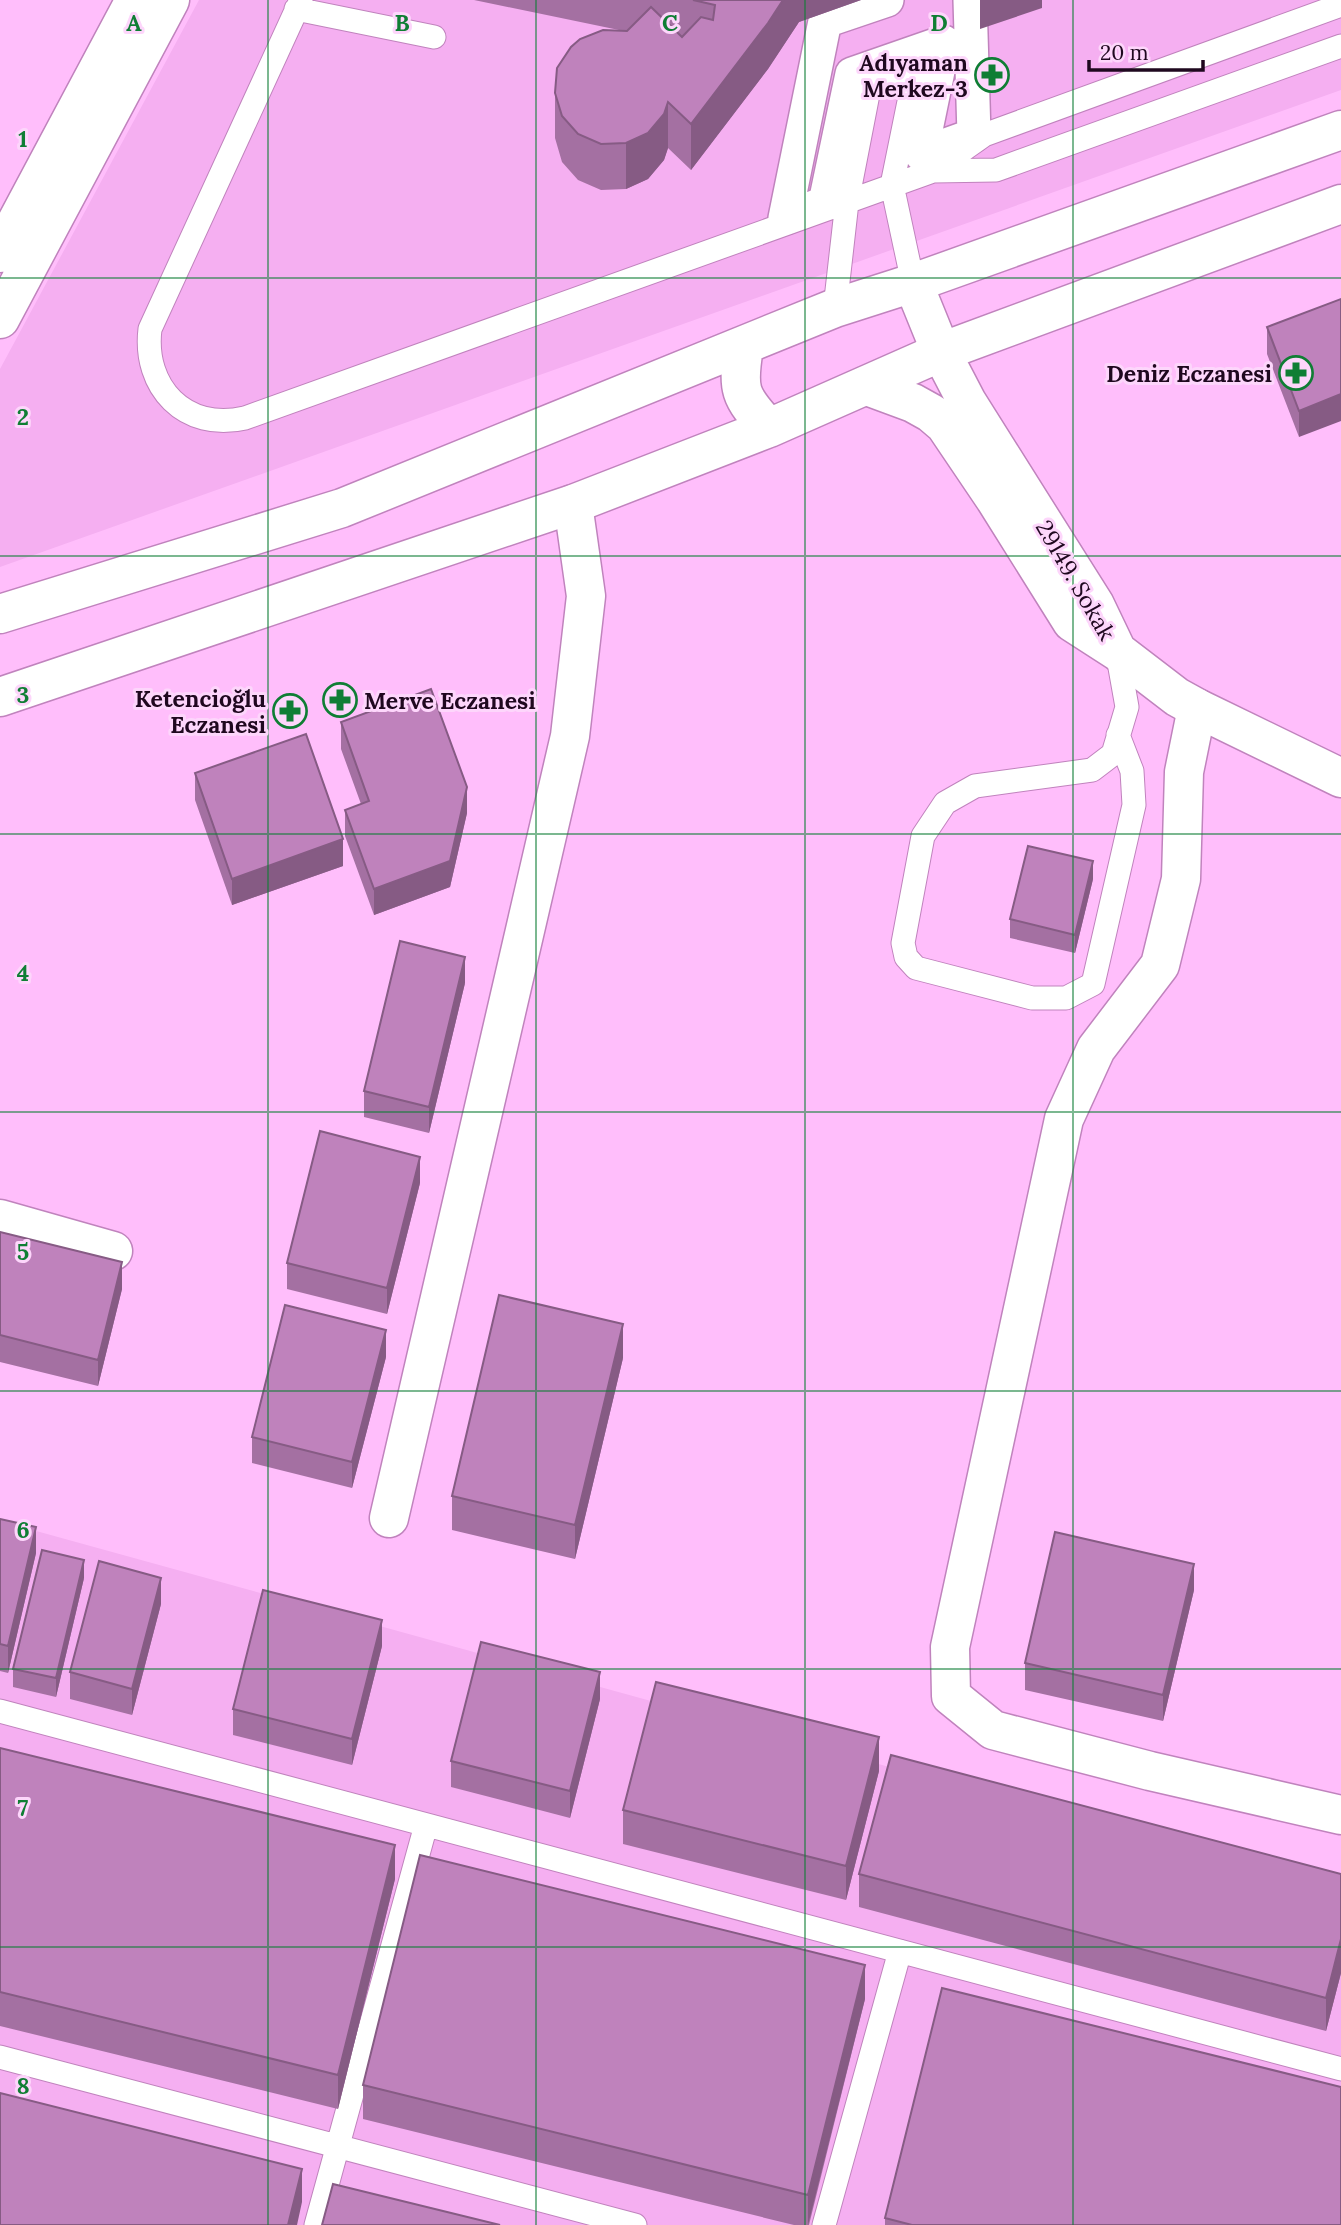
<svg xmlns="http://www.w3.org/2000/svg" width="1341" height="2225" viewBox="0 0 1341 2225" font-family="Lora,serif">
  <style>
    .built { fill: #f5aff1 }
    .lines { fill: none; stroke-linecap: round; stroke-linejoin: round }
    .service-casing { stroke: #c083bd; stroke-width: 25 }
    .pedestrian-casing { stroke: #c083bd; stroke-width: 36 }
    .minor-casing { stroke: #c083bd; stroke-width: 41 }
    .tertiary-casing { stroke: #c083bd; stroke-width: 41 }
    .service { stroke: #fff; stroke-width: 23 }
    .pedestrian { stroke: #fff; stroke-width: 33 }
    .minor { stroke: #fff; stroke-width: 38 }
    .tertiary { stroke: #fff; stroke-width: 38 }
    .wall { fill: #a470a2 }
    .shaded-wall { fill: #865b84 }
    .building { fill: #bf82bc; stroke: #865b84; stroke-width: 2 }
    .grid { fill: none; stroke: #0f7e34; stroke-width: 2; stroke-opacity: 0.55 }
    .labels { text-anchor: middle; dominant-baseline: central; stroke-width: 6; stroke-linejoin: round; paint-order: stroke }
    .poi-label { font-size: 23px; font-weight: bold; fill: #1f081f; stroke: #fdd6fb; text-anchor: end }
    .street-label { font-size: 23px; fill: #1f081f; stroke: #fdd6fb }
    .grid-label { font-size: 23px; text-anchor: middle; font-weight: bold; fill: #0f7e34; stroke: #fdd6fb; stroke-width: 6; stroke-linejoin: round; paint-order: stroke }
  </style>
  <rect width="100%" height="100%" fill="#ffbefb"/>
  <path class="built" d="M199,0H1341V90L0,567V369Z
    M0,1521L1341,1892V2225H0Z"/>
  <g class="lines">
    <g class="service-casing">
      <path id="service" d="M301,0L150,329C143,387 185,432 245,418L933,171L984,135L1341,5
        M296,9L434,37
        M933,171L996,170L1341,46
        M835,308L847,202L868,94L876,84L909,73L914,77L892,185L913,283
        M1117,651L1127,707L1113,754L1092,770L975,786L945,803L923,836L903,943L906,957L916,968L1032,998H1066L1093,984L1134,805L1132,771L1118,735
        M0,1711L1341,2069
        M0,2057L635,2225
        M316,2225L426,1825
        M824,2225L900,1951"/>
    </g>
    <g class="pedestrian-casing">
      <path id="pedestrian" d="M887,0L825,21L785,218L825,203L852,74L944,42L921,154L974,135L970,0"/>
    </g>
    <g class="minor-casing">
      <path id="minor" d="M0,253L135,0
        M0,319L170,0
        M1197,708L1184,772L1181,879L1160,965L1096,1049L1064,1119L950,1647L951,1696L993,1730L1150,1771L1341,1815
        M0,1219L113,1251
        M389,1518L570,736L586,596L573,504"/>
    </g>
    <g class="tertiary-casing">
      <path id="tertiary" d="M913,283L941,352L967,402L1095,605L1117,651L1177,697L1197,708L1341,778
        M744,347C737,390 739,396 769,428
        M867,386L913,403L931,413L945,425L995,499L1072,622L1117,651
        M0,614L342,508L835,308L913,283L1341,130
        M0,697L573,504L769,428L941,352L1341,204"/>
    </g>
    <use href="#service" class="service"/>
    <use href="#pedestrian" class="pedestrian"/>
    <use href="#minor" class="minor"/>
    <use href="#tertiary" class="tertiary"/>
  </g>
  <path class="wall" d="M474,0H861L799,22L768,69L691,170L668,148L664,160L648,179L626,189L601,190L578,180L562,162L555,138V93L619,30Z
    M1341,299L1299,437L1267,354V327Z
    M341,722L467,813L450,887L374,915L345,836V810L361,804L341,749Z
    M195,773L343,866L232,905L195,800Z
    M1093,879L1075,953L1010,938V919Z
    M465,983L429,1133L364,1117V1091Z
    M420,1183L387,1314L287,1289V1263Z
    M0,1232L122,1289L98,1386L0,1362Z
    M386,1357L352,1488L252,1463V1437Z
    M623,1358L575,1559L452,1530V1496Z
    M0,1519L36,1553L8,1673L0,1671Z
    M84,1578L56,1697L13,1687V1669Z
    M1194,1590L1163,1721L1025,1690V1663Z
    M161,1604L132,1715L70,1699V1672Z
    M382,1646L352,1765L233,1735V1709Z
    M600,1699L570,1818L451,1787V1761Z
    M0,1748L395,1879L338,2109L0,2026Z
    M879,1771L846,1900L623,1844V1810Z
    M859,1874H1341V1973L1326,2031L859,1907Z
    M865,1999L809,2225H794L363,2119V2085Z
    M885,2218L1341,2225H885Z"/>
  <path class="shaded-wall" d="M783,0H861L799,22L768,69L691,170V124Z
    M980,0H1042V8L980,29Z
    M668,102V148L664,160L648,179L626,189V143Z
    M1341,394V421L1299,437V411Z
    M467,787V813L450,887L374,915V889Z
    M343,839V866L232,905V879Z
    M1093,861V879L1075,953V935Z
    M465,957V983L429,1133V1107Z
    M420,1157V1183L387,1314V1288Z
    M122,1262V1289L98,1386V1360Z
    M623,1324V1358L575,1559V1525Z
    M386,1330V1357L352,1488V1462Z
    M36,1527V1553L8,1673V1646Z
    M84,1560V1578L56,1697V1678Z
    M1194,1564V1590L1163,1721V1695Z
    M161,1578V1604L132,1715V1689Z
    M382,1620V1646L352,1765V1739Z
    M600,1672V1699L570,1818V1791Z
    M879,1737V1771L846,1900V1866Z
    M395,1845V1879L338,2109V2075Z
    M1341,1939V1973L1326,2031V1998Z
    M865,1965V1999L808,2225V2195Z
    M302,2169V2202L297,2225H288Z"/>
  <path class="building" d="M693,0H783L768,23L691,124L668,102L664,114L648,133L626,143L601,144L578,134L562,116L555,93L557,68L571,47L580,39L603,30L627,31L651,7L682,37L701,17L713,20L715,5Z
    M1341,299V394L1299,411L1267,327Z
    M431,689L467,787L450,861L374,889L345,810L369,801L341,722Z
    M306,734L343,839L232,879L195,773Z
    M1028,846L1093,861L1075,935L1010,919Z
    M400,941L465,957L429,1107L364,1091Z
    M320,1131L420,1157L387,1288L287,1263Z
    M0,1232L122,1262L98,1360L0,1335Z
    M499,1295L623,1324L575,1525L452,1496Z
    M285,1305L386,1330L352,1462L252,1437Z
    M0,1519L36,1527L8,1646L0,1644Z
    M1055,1532L1194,1564L1163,1695L1025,1663Z
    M42,1550L84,1560L56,1678L13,1669Z
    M99,1561L161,1578L132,1689L70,1672Z
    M263,1590L382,1620L352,1739L233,1709Z
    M481,1642L600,1672L570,1791L451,1761Z
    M656,1682L879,1737L846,1866L623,1810Z
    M0,1748L395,1845L338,2075L0,1992Z
    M891,1755L1341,1874V1939L1326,1998L859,1874Z
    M420,1855L865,1965L808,2195L363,2085Z
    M942,1988L1341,2087V2225H912L885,2218Z
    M0,2093L302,2169L288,2225H0Z
    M333,2184L500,2225H322Z"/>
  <path class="grid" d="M268,0V2225M536,0V2225M805,0V2225M1073,0V2225M0,278H1341M0,556H1341M0,834H1341M0,1112H1341M0,1391H1341M0,1669H1341M0,1947H1341"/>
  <defs>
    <g id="pharmacy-ring" transform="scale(1.75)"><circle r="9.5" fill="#fdd6fb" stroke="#0f7e34" stroke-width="1.5"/><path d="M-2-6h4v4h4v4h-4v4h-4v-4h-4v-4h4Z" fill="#0f7e34"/></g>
  </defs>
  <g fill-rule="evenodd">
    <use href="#pharmacy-ring" x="992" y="75"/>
    <use href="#pharmacy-ring" x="1296" y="373"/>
    <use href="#pharmacy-ring" x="340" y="700"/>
    <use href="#pharmacy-ring" x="290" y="711"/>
  </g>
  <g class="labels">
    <g class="poi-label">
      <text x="968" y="62">Adıyaman<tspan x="968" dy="26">Merkez-3</tspan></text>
      <text x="1272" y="373">Deniz Eczanesi</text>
      <text x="266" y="698">Ketencioğlu<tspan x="266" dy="26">Eczanesi</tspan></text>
      <text x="364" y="700" text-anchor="start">Merve Eczanesi</text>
    </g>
    <g class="street-label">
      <text transform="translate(1076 580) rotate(60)">29149. Sokak</text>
    </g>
  </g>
  <g class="grid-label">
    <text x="134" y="31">A</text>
    <text x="402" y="31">B</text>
    <text x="670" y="31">C</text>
    <text x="939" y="31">D</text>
    <text x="23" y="147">1</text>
    <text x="23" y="425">2</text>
    <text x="23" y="703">3</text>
    <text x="23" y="981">4</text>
    <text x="23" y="1260">5</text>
    <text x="23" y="1538">6</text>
    <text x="23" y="1816">7</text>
    <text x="23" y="2094">8</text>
  </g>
  <path d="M1089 60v10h114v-10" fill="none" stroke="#1f081f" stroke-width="3.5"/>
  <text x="1100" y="60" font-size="21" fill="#1f081f" stroke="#fdd6fb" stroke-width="5" paint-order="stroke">20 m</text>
</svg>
